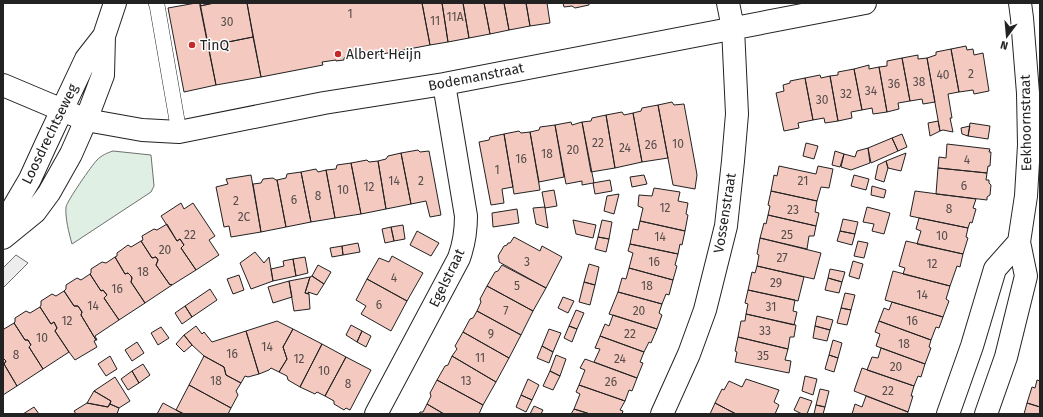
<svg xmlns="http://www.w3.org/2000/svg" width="1043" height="417" viewBox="0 0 1043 417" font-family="'Fira Sans',sans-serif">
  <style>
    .green { fill: #e0efe3; stroke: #6f6f6f }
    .parking { fill: #ededed; stroke: #6f6f6f }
    .building { fill: #f3c9c0; stroke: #222 }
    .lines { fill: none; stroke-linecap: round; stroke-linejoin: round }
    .service-casing { stroke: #222; stroke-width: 16 }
    .minor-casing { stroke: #222; stroke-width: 24 }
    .tertiary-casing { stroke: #222; stroke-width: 24 }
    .service { stroke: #fff; stroke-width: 15 }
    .minor { stroke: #fff; stroke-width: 22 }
    .tertiary { stroke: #fff; stroke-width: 22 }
    .poi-dot { fill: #c62828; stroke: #fff; stroke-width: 1.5 }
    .labels { text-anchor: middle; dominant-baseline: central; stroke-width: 3; stroke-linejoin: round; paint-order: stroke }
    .number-label { font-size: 12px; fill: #564c4a }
    .poi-label { font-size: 14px; fill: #222; stroke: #fff; text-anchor: start }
    .street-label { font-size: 14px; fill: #222; stroke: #fff }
  </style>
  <rect width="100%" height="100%" fill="#fff"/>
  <path class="green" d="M113,151L151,155L154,186L151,192L72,244C69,233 65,218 66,207C67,201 92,165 97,160C102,155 107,153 113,151Z"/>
  <path class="parking" d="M16,255L28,263L3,288V268Z"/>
  <path class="building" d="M196,3H200L216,85L184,92L168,8Z
    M200,3H214L200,6Z
    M214,3H247L253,37L208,46L200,6Z
    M247,3H422L430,45L356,59L355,56L344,58V60L336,61V60L322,62L323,65L261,77Z
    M422,3H442L448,42L430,45Z
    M442,3H463L469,38L448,42Z
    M463,3H484L490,34L469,38Z
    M484,3H504L509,30L490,34Z
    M504,3H526L530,26L509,30Z
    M526,3H547L550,23L530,26Z
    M563,3H589V5L575,8L572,6L564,7Z
    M253,37L261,77L216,85L208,46Z
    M966,46L967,50L973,49L974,55L983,53L989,91L974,94L973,90L959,92L951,49Z
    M951,49L959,92L948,94L952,118H950L953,132L943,130L940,131L927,58L936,55V52Z
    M918,55V59L927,58L935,102L923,104L922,99L910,101L902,58Z
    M902,58L910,101L898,103L899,109L887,112L879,67L887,66V61Z
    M869,65V69L879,67L887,112L873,114L872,108L862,110L854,69Z
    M854,69L862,110L851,112L852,118L838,121L830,76L838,75V72Z
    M820,75L821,78L830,76L838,121L825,123L824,118L813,120L805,78Z
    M805,78L813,120L798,123L799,128L784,131L776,93L784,91L783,85L790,83V81Z
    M672,102L674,105L684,104L696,169L697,175L695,189L673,185L658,105Z
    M658,105L668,158L642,162L633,113L641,111L642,108Z
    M622,112L624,115L633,113L642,162L615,168L606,115Z
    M606,115L615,168L591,172L582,122L591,121L592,118Z
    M938,121L940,131L930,136L928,123Z
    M571,122L572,125L582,122L594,183H593L582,185V181L566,184L555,125Z
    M970,123L990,126L988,139L968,136Z
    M555,125L564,177L539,182L530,132L539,130L540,127Z
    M970,126L968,136L962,134L961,128Z
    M519,131L521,133L530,132L540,190L514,194L504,134Z
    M504,134L513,187L502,189L504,203L491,205L479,142L489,140L490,137Z
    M902,134L907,147L898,151L892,138Z
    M892,138L898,151L871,163L868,148Z
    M806,143L818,146L814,159L803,156Z
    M947,144L990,149L989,152H991L990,166H988L987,173L938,168L939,157L946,158Z
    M868,148L870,163L851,170L841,167L844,154L855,157L857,151Z
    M418,150L420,152L429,151L441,215L430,217L426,201L411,204L401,153Z
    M835,151L844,154L840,167L832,165Z
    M401,153L411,204L386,209L378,161L386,159L388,156Z
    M906,153L901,171L888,168L886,161Z
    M367,160L369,162L378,161L386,209L361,214L351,163Z
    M886,161L888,168L884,182L875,179L878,165Z
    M351,163L361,214L335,218L326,170L336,169L337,165Z
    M779,166L816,174L818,166L833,169L829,188L821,187L817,201L771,191L774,175L777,176Z
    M938,168L987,173L986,180H989V183L991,185L990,195L987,197V200L936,194Z
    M316,169L318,172L326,170L335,218L311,222L301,172Z
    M301,172L311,222L286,227L277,180L286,178L287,174Z
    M251,175L261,232L231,237L229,226L224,227L216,187L228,184L226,179Z
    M644,175L647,184L632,187L630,177Z
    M854,175L869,179L866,190L851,186Z
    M273,178L276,180H277L286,227L261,232L253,184L261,183L263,179Z
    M610,180L612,191L595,194L593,183Z
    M872,186L886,190L884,198L871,195Z
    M654,188L680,192L678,201L688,203L686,214L688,215L685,231L640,221L643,208L638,206L639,195L652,196Z
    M554,190L557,206L545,208L542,192Z
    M771,191L817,201L815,212L819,213L816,226L768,215L770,206L768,205Z
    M915,191L976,199L973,208L976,209L972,223L970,222L968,228L910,216Z
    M619,194L614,214L604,211L607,196Z
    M181,203L184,209L193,203L215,236L209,240L219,255L196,270L181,248L184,245L180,239L177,241L161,216Z
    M545,207V208L548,228L536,224L533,208Z
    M867,207L890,213L884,234L872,231L874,224L863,222Z
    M517,209L519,223L493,227L492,213Z
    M768,215L816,226L814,236H809L807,249L760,238L764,223L766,224Z
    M919,218L968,228L966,237L968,238L963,254L917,244L921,231L916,229Z
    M843,219L858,222L855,234L840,231Z
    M573,220L596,225L593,238L576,234Z
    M602,220L612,222L609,239L598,237Z
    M640,221L685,231L682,245L680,244L678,254L630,244L633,229L638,230Z
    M167,224L177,241L180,239L184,245L181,248L196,270L172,285L171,284L170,285L156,265L158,260L156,257L152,258L141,241L143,240L142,236L154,229L157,230Z
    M403,225L405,239L394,241L391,227Z
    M391,227L394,241L385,243L382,229Z
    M417,231L439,243L431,256L410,245Z
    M840,231L855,234L852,245L837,241Z
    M514,237L540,251L542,246L562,257L546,288L499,262V260L498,256L504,246L507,245L508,243H510Z
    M598,237L609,239L606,252L595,249Z
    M760,238L821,253L814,279L757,266L759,255L757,254Z
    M141,241L152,258L156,257L158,260L156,265L170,285L171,284L172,285L145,303L131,282L132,278L131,276L128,273L125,274L115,257L117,256V253L128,245L131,247Z
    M858,241L868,243L864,258L854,256Z
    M906,241L963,254L960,267L957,266L950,286L903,274L905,268L899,266Z
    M358,243L360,252L343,255L342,246Z
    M630,244L678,254L675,265L677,266L673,280L629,268L633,253L628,251Z
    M342,246L343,255L332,257L330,248Z
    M255,252L264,263L269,257L273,281L251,289L240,263Z
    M392,256L423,273L407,301L367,279L379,258L389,262Z
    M115,257L125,274L128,273L131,276L132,278L131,282L145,303L119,320L104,298L107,295L103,290L101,291L90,274L91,273V269L102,262L106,263Z
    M305,257L308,273L296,276L293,259Z
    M293,259L296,276L273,281L271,269L284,266L283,261Z
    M853,261L863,264L859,279L849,276Z
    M589,264L599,267L595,285L584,282Z
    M318,265L331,272L324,284L312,276Z
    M502,265L546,288L533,311L487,286L495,272L498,271Z
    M757,266L804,277L798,301L748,290L752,272L755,273Z
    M629,268L673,280L669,295L666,294L662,304L618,292L622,278L626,279Z
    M830,269L845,272L842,282L828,278Z
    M893,271L950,286L946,299L949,301L943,317L885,300Z
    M90,274L101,291L103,290L107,295L104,298L119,320L95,336L97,340H96L81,315L82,312L78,306H74L64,291L66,289V285L77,278L81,280Z
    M239,275L244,290L233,294L227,279Z
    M312,276L324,284L317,295L308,292L309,294L305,293L310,277Z
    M310,277L305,293L309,294L310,309L294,311L289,281Z
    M828,278L842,282L839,293L825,290Z
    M367,279L407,301L391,331L361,314L366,306L356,300Z
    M289,281L292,297L273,303L268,287Z
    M584,282L595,285L590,305L579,302Z
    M487,286L533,311L521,335L477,311L481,302L480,299Z
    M210,289L217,300L192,317L185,306Z
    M748,290L795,300L793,311L797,312L794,325L746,314L748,304L745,303Z
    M64,291L74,306H78L82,312L81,315L96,340L94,341L97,347L75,360L69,352L55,331L57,328L54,322L51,324L40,307L41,305V301L52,294L56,296Z
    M618,292L662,304L659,313L662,315L657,329L609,314Z
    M845,293L855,295L851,310L841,308Z
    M563,297L574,301L568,313L558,308Z
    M892,302L943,317L939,328L936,327L931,340L879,321L884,308L889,310Z
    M185,306L192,317L182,324L175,313Z
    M40,307L51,324L54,322L57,328L55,331L69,352L43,369L29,347L31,345L28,340H25L14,323L15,322V318L26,311L30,313Z
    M841,308L851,310L847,325L837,323Z
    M576,310L584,313L577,329L569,326Z
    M477,311L521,335L509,358L463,332L470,319L473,318Z
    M746,314L796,325L794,337H790L788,349L738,337L741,321H745Z
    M613,315L657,329L651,343L649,342L644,352L600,336L605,324L609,326Z
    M817,316L833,320L830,330L815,326Z
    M277,321L293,329L283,347L287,359L279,372L271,368L269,370L259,374L246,331Z
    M879,321L931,340L929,347L931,348L925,364L876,346L880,334L875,332Z
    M14,323L25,340H28L31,345L29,347L43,369L17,386L4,364L6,361L3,358V329H4Z
    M351,325L362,331L357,342L346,335Z
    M196,326L202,334L204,332L212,342L246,331L259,374L248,377L245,376L241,383L226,375L224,367L204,356L192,345L184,335Z
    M569,326L577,329L572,342L564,338Z
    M815,326L830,330L827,341L813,338Z
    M161,327L169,338L158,345L151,333Z
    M293,329L322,344L300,387L288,380L287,376L279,372L287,359L283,347Z
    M549,329L561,333L553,352L542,346Z
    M362,331L371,336L366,347L357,342Z
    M463,332L509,358L496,382L452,356L457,349L455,346Z
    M184,335L192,345L184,352L176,344Z
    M600,336L644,352L640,362L643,363L637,378L594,362L600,349L595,348Z
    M738,337L788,349L785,360L791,361L789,373L735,362L737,352L735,351Z
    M833,340L842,343L838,358L829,355Z
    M137,342L144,353L132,361L125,350Z
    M322,344L346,357L325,396L317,392L315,394L300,387Z
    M542,346L553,352L549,363L537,358Z
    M881,348L925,364L921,377L918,376L914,386L867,370L872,357L878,358Z
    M556,355L566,359L560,376L550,371Z
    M829,355L838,358L834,372L825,369Z
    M110,356L117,369L106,376L98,364Z
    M204,356L224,367L226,375L241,383L236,391L238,395L231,408L189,385Z
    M452,356L496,382L483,405L437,380L445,366L448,365Z
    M346,357L371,370L350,410L346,408L344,410L334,404V401L325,396Z
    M3,358L6,361L4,364L17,386L3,395Z
    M585,359L637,378L632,391L629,390L625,401L579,385L585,370L580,368Z
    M143,364L150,375L139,383L132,371Z
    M862,368L914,386L911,396H913L908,412L854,391Z
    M132,371L139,383L128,390L121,379Z
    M550,371L560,376L553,390L543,386Z
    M805,376L817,379L813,395L802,391Z
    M115,377L130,401L119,408L110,404L111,401L94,391Z
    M528,379L539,385L532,400L521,395Z
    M746,379L779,390L774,402L779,405L775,414H736L715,403L722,389L724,390L729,381L742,387Z
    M437,380L483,405L479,414H444L427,404L431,396L430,393Z
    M1037,380L1040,381V407L1027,403L1032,387L1035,388Z
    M189,385L231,408L228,414H184L176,410Z
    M579,385L625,401L620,410L623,411L622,414H590L574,409L580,394L576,392Z
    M820,389L829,391L825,407L816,405Z
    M94,391L111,401L108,407L87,403Z
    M521,395L532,400L526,412L516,407Z
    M866,396L908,412L907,414H852L855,404L862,407Z
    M800,397L812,401L807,414H802L794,410Z
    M87,403L108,407L110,404L119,408L117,414H76L74,411Z
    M163,403L176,410L184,414H157Z
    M715,403L736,414H710Z
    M1027,403L1040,407V414H1024Z
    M427,404L444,414H419L420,412H423Z
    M816,405L825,407L823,414H814Z
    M534,406L543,410L541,414H530Z
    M34,407L39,414H23Z
    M574,409L590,414H571Z"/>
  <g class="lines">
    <g class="service-casing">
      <path id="service" d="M156,3L157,5L179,132"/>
    </g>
    <g class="minor-casing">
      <path id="minor" d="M3,85L86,120L142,130L179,132L324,103L444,84L865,3
        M376,414L459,258C464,244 466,232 466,216L444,84
        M662,414L689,354L705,310L726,226L733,161L737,114L733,28L728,3
        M948,414L972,346L995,269L1019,242
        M986,414L1006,357L1026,276L1019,242L1026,196L1029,145L1028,93L1022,18L1020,3"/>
    </g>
    <g class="tertiary-casing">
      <path id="tertiary" d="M5,236L13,208L30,179L46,144L86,59L104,36
        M3,238L35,212L49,193L71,154L86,120L103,75L104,36L115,3"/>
    </g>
    <use href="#service" class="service"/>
    <use href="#minor" class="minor"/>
    <use href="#tertiary" class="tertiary"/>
  </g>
  <g class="poi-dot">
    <circle cx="192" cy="45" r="4"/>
    <circle cx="338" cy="54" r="4"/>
  </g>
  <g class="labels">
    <g class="number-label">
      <text x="350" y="14">1</text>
      <text x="455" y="17">11A</text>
      <text x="435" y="21">11</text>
      <text x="227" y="22">30</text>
      <text x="971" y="74">2</text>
      <text x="943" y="75">40</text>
      <text x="919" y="82">38</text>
      <text x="894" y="84">36</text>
      <text x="871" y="91">34</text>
      <text x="846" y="94">32</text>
      <text x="822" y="100">30</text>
      <text x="598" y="143">22</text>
      <text x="678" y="144">10</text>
      <text x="651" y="145">26</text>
      <text x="625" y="148">24</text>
      <text x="573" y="150">20</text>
      <text x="547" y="154">18</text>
      <text x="521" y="159">16</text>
      <text x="967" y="160">4</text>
      <text x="497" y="170">1</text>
      <text x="394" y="181">14</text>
      <text x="421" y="181">2</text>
      <text x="803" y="181">21</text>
      <text x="964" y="186">6</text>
      <text x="369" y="187">12</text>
      <text x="343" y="190">10</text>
      <text x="318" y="196">8</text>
      <text x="294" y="200">6</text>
      <text x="236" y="201">2</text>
      <text x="665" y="208">12</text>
      <text x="949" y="209">8</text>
      <text x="793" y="210">23</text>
      <text x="244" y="217">2C</text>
      <text x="190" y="235">22</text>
      <text x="787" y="235">25</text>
      <text x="942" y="236">10</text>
      <text x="660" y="237">14</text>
      <text x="165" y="250">20</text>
      <text x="782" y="258">27</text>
      <text x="527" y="262">3</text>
      <text x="654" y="262">16</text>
      <text x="932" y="264">12</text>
      <text x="143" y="272">18</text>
      <text x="394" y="278">4</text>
      <text x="776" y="283">29</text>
      <text x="517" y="286">5</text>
      <text x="647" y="286">18</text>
      <text x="117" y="289">16</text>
      <text x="922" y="295">14</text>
      <text x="379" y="305">6</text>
      <text x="93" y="306">14</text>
      <text x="771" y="307">31</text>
      <text x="506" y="311">7</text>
      <text x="639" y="311">20</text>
      <text x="67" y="321">12</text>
      <text x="912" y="321">16</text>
      <text x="765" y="331">33</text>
      <text x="491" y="334">9</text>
      <text x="630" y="334">22</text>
      <text x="42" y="338">10</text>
      <text x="904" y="344">18</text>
      <text x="267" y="347">14</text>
      <text x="232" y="354">16</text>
      <text x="16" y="355">8</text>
      <text x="763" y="356">35</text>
      <text x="480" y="358">11</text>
      <text x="299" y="359">12</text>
      <text x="620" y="359">24</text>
      <text x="896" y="367">20</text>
      <text x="324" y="371">10</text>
      <text x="216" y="381">18</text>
      <text x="466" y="381">13</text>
      <text x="611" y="382">26</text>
      <text x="348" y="384">8</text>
      <text x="888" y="391">22</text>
    </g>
    <g class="poi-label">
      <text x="200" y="45">TinQ</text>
      <text x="346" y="54">Albert Heijn</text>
    </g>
    <g class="street-label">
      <text transform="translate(476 77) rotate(-11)">Bodemanstraat</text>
      <text transform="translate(1026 123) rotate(-91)">Eekhoornstraat</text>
      <text transform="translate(50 134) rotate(-64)">Loosdrechtseweg</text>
      <text transform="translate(725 213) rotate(-81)">Vossenstraat</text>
      <text transform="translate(447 278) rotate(-64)">Egelstraat</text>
    </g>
  </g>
  <rect width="1043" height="417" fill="none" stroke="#222222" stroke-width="8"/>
  <g transform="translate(1007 36) rotate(196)" stroke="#ffffff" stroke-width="3" paint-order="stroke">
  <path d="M0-3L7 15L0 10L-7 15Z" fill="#222222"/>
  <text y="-6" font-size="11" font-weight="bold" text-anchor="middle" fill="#222222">N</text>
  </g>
</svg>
